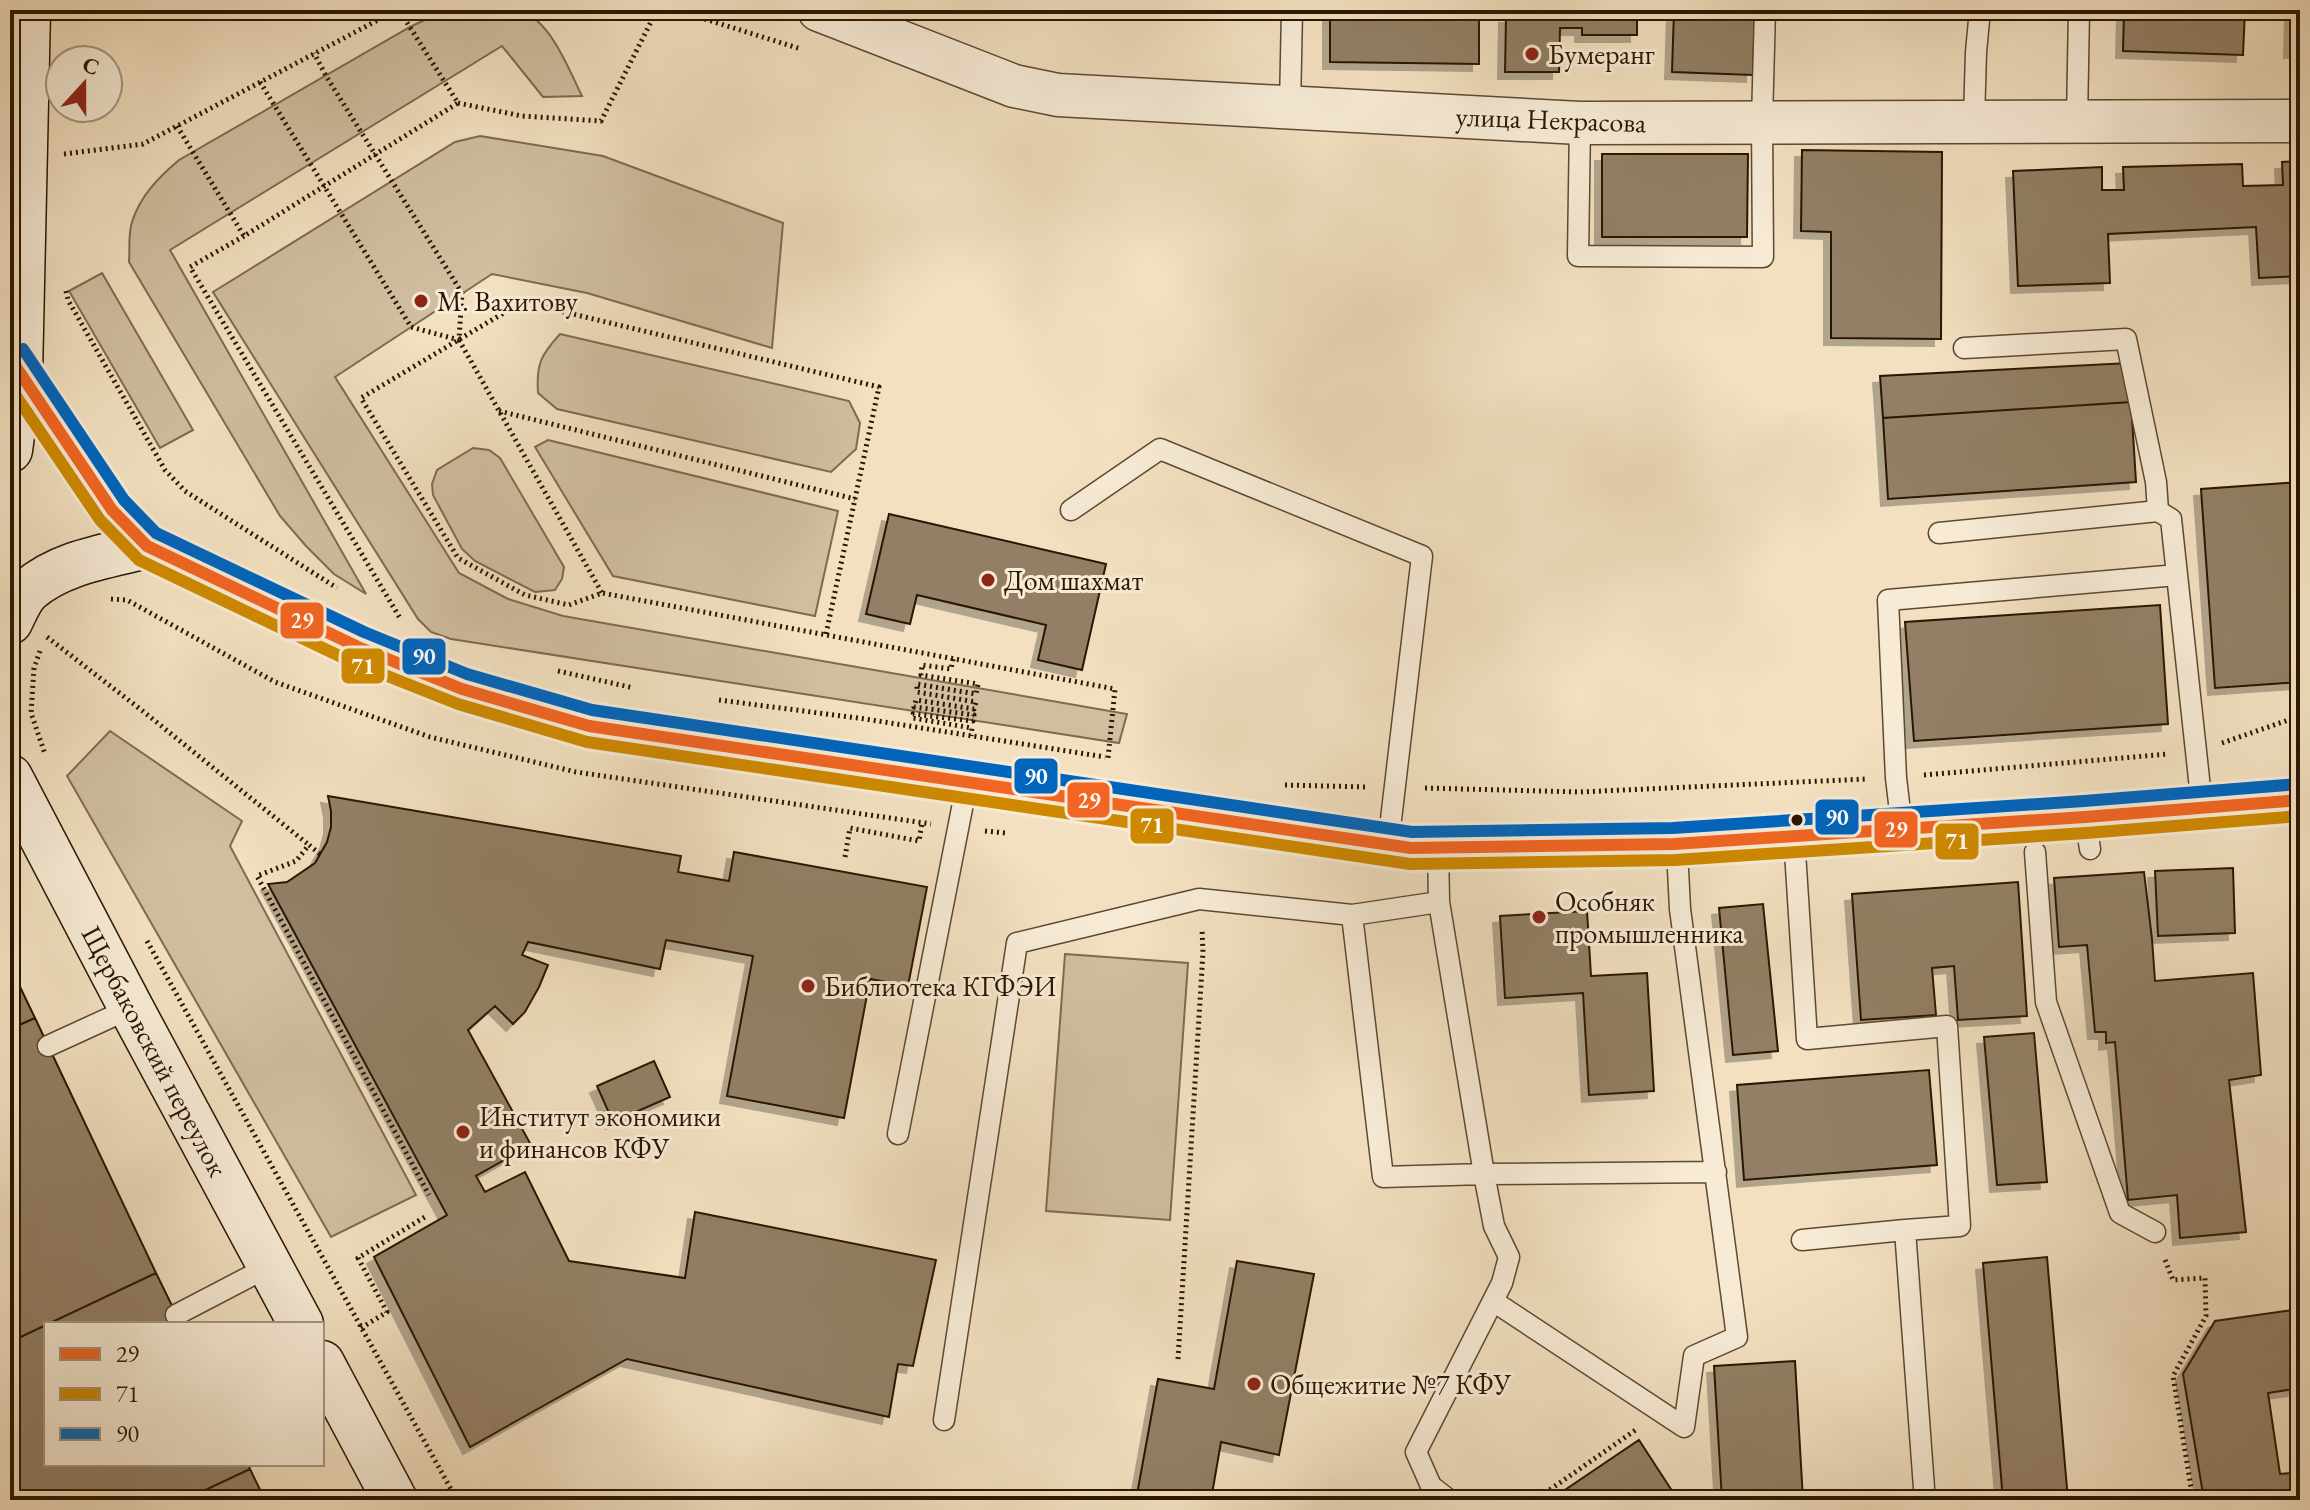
<svg xmlns="http://www.w3.org/2000/svg" width="2310" height="1510" viewBox="0 0 2310 1510" font-family="'EB Garamond',serif">
  <style>
    .green { fill: #d0bea0; stroke: #7e6a51; stroke-width: 2 }
    .building { fill: #927f65; stroke: #2b1602; stroke-width: 2; filter: url(#shadow) }
    .lines { fill: none; stroke-linecap: round; stroke-linejoin: round }
    .service-casing { stroke: #5d4832; stroke-width: 23 }
    .minor-casing { stroke: #5d4832; stroke-width: 45 }
    .secondary-casing { stroke: #2b1602; stroke-width: 47 }
    .path { stroke: #2b1602; stroke-width: 5; stroke-dasharray: 2 4; stroke-linecap: butt }
    .service { stroke: #f7ebd6; stroke-width: 20 }
    .minor { stroke: #f7ebd6; stroke-width: 42 }
    .secondary { stroke: #f7ebd6; stroke-width: 44 }
    .bus-1-casing { stroke: #f7ebd6; stroke-width: 18 }
    .bus-2-casing { stroke: #f7ebd6; stroke-width: 18 }
    .bus-3-casing { stroke: #f7ebd6; stroke-width: 18 }
    .bus-1 { stroke: #f26522; stroke-width: 12 }
    .bus-2 { stroke: #ce8900; stroke-width: 12 }
    .bus-3 { stroke: #0065bd; stroke-width: 12 }
    .poi-dot { fill: #8f2418; stroke: #f7ebd6; stroke-width: 3 }
    .bus-dot { fill: #2b1602; stroke: #f7ebd6; stroke-width: 3 }
    .labels { text-anchor: middle; dominant-baseline: central; stroke-width: 6; stroke-linejoin: round; paint-order: stroke }
    .poi-label { font-size: 28px; fill: #2b1602; stroke: #f7ebd6; text-anchor: start }
    .street-label { font-size: 28px; fill: #2b1602; stroke: #f7ebd6 }
    .line-badge { stroke: #f7ebd6; stroke-width: 3 }
    .badge-label { font-size: 22px; text-anchor: middle; font-weight: bold; fill: #fff }
  </style>
  <defs>
    <filter id="shadow"><feDropShadow dx="-7" dy="7" stdDeviation="0" flood-color="#0004"/></filter>
  </defs>
  <rect width="100%" height="100%" fill="#f2e0c0"/>
  <filter id="stains"><feTurbulence type="fractalNoise" baseFrequency=".0025" numOctaves="4"/><feColorMatrix values="0 0 0 0 .2 0 0 0 0 .09 0 0 0 0 .02 0 0 0 .5 -.17"/></filter>
  <radialGradient id="worn" r=".72"><stop offset=".6" stop-color="#630" stop-opacity="0"/><stop offset="1" stop-color="#630" stop-opacity=".3"/></radialGradient>
  <path class="green" d="M445,10C462,10 507,7 521,11C551,21 569,70 582,96L543,97L502,46L170,250L366,594L334,574L306,546L280,516L129,262C130,249 128,234 132,222C140,196 159,177 179,160L410,27Z
    M480,136L603,156L783,223L772,348L587,293L492,274L335,377L459,573L508,599L563,616L1127,714L1119,743L451,639L431,632L418,619L213,292L455,142Z
    M102,273L193,430L160,448L69,291Z
    M560,334L849,401L860,423L856,449L831,472L557,409L538,393C536,364 541,355 560,334Z
    M548,440L838,511L815,616L613,576L535,447Z
    M473,448L489,450L500,458L564,567L562,579L555,590L535,592L475,561L462,549L433,495L432,484L437,470Z
    M110,731L242,821L230,846L416,1195L331,1237L67,776Z
    M1065,954L1188,963L1170,1220L1046,1211Z"/>
  <path class="building" d="M1330,10H1479V64L1330,62Z
    M1555,10H1637V35H1582V28H1560L1559,72H1505L1506,16H1555Z
    M1674,10H1733V12L1755,13L1753,75L1672,72Z
    M2124,10H2245L2243,55L2123,51Z
    M2292,10H2300V51H2291Z
    M1802,150L1942,152L1941,339L1831,338V232L1801,231Z
    M1602,154H1748L1747,237H1602Z
    M2300,161V276L2259,278L2256,227L2108,234L2110,283L2018,286L2013,171L2102,167V190H2124L2123,167L2242,164L2243,186L2283,185L2282,162Z
    M2129,363L2131,402L1883,418L1880,376Z
    M2131,402L2136,482L1888,499L1883,418Z
    M2300,482V682L2215,688L2201,489Z
    M889,514L1106,564L1082,670L1038,660L1046,625L917,595L910,624L866,614Z
    M2160,605L2168,724L1914,741L1905,622Z
    M328,796L681,856L678,872L729,881L734,852L927,887L908,986L870,979L844,1118L727,1096L753,956L666,940L660,969L528,942L522,955L548,965L539,987L525,1012L513,1024L495,1006L468,1030L531,1145L476,1176L485,1192L525,1172L569,1261L685,1278L695,1212L936,1260L913,1366L898,1364L889,1417L627,1359L470,1447L374,1257L447,1215L268,884L287,882L315,863L327,842L331,827V811Z
    M2233,868L2235,933L2158,936L2155,871Z
    M2144,872L2152,939L2155,981L2253,973L2261,1075L2229,1080L2246,1232L2180,1238L2177,1195L2128,1200L2115,1042L2106,1043V1032H2095L2087,945L2059,947L2054,878Z
    M2018,882L2027,1016L1958,1020L1954,966L1932,968L1936,1015L1861,1020L1852,894Z
    M1763,904L1778,1051L1733,1055L1719,908Z
    M1587,911L1591,976L1647,973L1654,1091L1589,1095L1583,993L1505,998L1500,916Z
    M10,966L35,1018L10,1029Z
    M35,1018L156,1273L10,1342V1029Z
    M2034,1033L2047,1182L1997,1185L1984,1037Z
    M654,1061L670,1097L613,1122L597,1086Z
    M1929,1070L1937,1165L1744,1180L1737,1085Z
    M2047,1257L2068,1500H2003L1983,1263Z
    M1237,1261L1314,1274L1279,1455L1221,1442L1211,1500H1136L1158,1379L1214,1389Z
    M156,1273L181,1324H48Z
    M2300,1309V1388L2268,1393L2280,1474L2300,1472V1500H2204L2183,1374L2215,1321Z
    M46,1325V1464H248L250,1469L184,1500H10V1342Z
    M1795,1361L1803,1500H1722L1714,1366Z
    M1639,1440L1678,1500H1550Z
    M250,1469L265,1500H184Z"/>
  <g class="lines">
    <g class="service-casing">
      <path id="service" d="M1290,107L1292,10
        M1974,120L1976,52L1980,10
        M2077,120L2079,10
        M1580,123L1578,256L1763,257L1762,121L1765,10
        M1964,348L2126,339L2156,482L2158,511
        M1071,510L1160,449L1422,556L1388,845
        M1939,533L2158,511L2171,519L2202,807
        M2085,817L2090,849
        M1902,828L1896,778L1888,600L2177,575
        M1794,836L1807,1039L1947,1026L1960,1226L1905,1230L1924,1488
        M2035,852L2046,1002L2120,1213L2155,1232
        M1439,902L1484,1174L1716,1172
        M1352,915L1383,1177L1484,1174L1494,1226L1509,1257L1502,1283L1416,1452L1431,1486L1449,1500
        M48,1046L131,1008
        M898,1134L967,783
        M1802,1240L1905,1230
        M1493,1301L1684,1427L1694,1356L1737,1337L1680,909L1678,869L1674,844
        M176,1315L270,1266
        M944,1420L1017,943L1199,899L1352,915L1439,902L1438,848"/>
    </g>
    <g class="minor-casing">
      <path id="minor" d="M819,10L1014,86L1058,95L1580,123L2300,121"/>
    </g>
    <g class="secondary-casing">
      <path id="secondary" d="M10,358L112,510L147,546L358,647L462,689L589,726L1411,848L1674,844L2085,817L2300,800
        M10,450L20,375L28,10
        M10,622C15,612 21,597 29,590C61,562 108,556 147,546
        M10,777L131,1008L301,1324
        M322,1363L395,1500"/>
    </g>
    <path class="path" d="M676,10L801,49
      M957,14L958,10
      M260,82L411,327L459,340L462,293L326,76L314,53
      M458,103L522,116L601,121L657,10
      M177,126L244,236L458,103L399,10
      M64,154L143,144L397,10
      M244,236L190,267L400,618
      M66,291L68,300L165,470L185,491L337,588
      M459,340L602,593
      M499,411L855,499
      M111,599L127,600L275,682L430,737L576,772L931,824
      M826,634L879,387L522,302L361,398L458,558L525,595L569,605L602,593L1115,689L1108,758
      M47,637L144,712L309,845
      M40,651L34,668L31,713L45,754
      M953,659L951,669L922,665L921,675L978,684L976,694L917,684V692L976,702L974,709L916,700L914,707L974,715L973,721L913,714V718L972,728L971,736
      M558,671L634,688
      M719,700L865,719L1105,757
      M2222,743L2300,716
      M1924,775L2169,754
      M1285,785L1367,787
      M1425,788L1580,792L1866,779
      M985,831L1006,833
      M320,854L309,845L296,861L257,876L429,1195
      M845,857L850,828L919,841L922,823
      M147,941L457,1500
      M2165,1260L2173,1280L2205,1278L2206,1316L2173,1376L2193,1500
      M361,1328L387,1312L358,1258L428,1215
      M1178,1359L1203,952L1202,928
      M1535,1500L1637,1429"/>
    <use href="#service" class="service"/>
    <use href="#minor" class="minor"/>
    <use href="#secondary" class="secondary"/>
    <g class="bus-1-casing">
      <path id="bus-1" d="M10,358L112,510L147,546L358,647L462,689L589,726L1411,848L1674,844L2085,817L2300,800"/>
    </g>
    <g class="bus-2-casing">
      <path id="bus-2" d="M10,387L100,520L139,560L352,662L458,704L587,742L1410,864L1675,860L2086,833L2300,816"/>
    </g>
    <g class="bus-3-casing">
      <path id="bus-3" d="M23,349L124,500L156,533L364,632L467,674L592,710L1412,832L1673,828L2084,801L2299,784"/>
    </g>
    <use href="#bus-1" class="bus-1"/>
    <use href="#bus-2" class="bus-2"/>
    <use href="#bus-3" class="bus-3"/>
  </g>
  <g class="poi-dot">
    <circle cx="1532" cy="54" r="8"/>
    <circle cx="421" cy="301" r="8"/>
    <circle cx="988" cy="580" r="8"/>
    <circle cx="1539" cy="917" r="8"/>
    <circle cx="808" cy="986" r="8"/>
    <circle cx="463" cy="1132" r="8"/>
    <circle cx="1254" cy="1384" r="8"/>
  </g>
  <circle class="bus-dot" cx="1797" cy="820" r="7"/>
  <g class="labels">
    <g class="poi-label">
      <text x="1548" y="54">Бумеранг</text>
      <text x="437" y="301">М. Вахитову</text>
      <text x="1004" y="580">Дом шахмат</text>
      <text x="1555" y="901">Особняк<tspan x="1555" dy="32">промышленника</tspan></text>
      <text x="824" y="986">Библиотека КГФЭИ</text>
      <text x="479" y="1116">Институт экономики<tspan x="479" dy="32">и финансов КФУ</tspan></text>
      <text x="1270" y="1384">Общежитие №7 КФУ</text>
    </g>
    <g class="street-label">
      <text transform="translate(1551 119) rotate(2)">улица Некрасова</text>
      <text transform="translate(155 1051) rotate(62)">Щербаковский переулок</text>
    </g>
  </g>
  <g class="line-badge">
    <rect x="279" y="601" width="46" height="39" rx="8" fill="#f26522"/>
    <rect x="401" y="637" width="46" height="39" rx="8" fill="#0065bd"/>
    <rect x="340" y="647" width="46" height="38" rx="8" fill="#ce8900"/>
    <rect x="1013" y="757" width="46" height="38" rx="8" fill="#0065bd"/>
    <rect x="1066" y="781" width="45" height="38" rx="8" fill="#f26522"/>
    <rect x="1814" y="798" width="46" height="38" rx="8" fill="#0065bd"/>
    <rect x="1129" y="807" width="46" height="38" rx="8" fill="#ce8900"/>
    <rect x="1873" y="810" width="46" height="39" rx="8" fill="#f26522"/>
    <rect x="1934" y="822" width="46" height="39" rx="8" fill="#ce8900"/>
  </g>
  <g class="badge-label">
    <text x="302" y="628">29</text>
    <text x="424" y="664">90</text>
    <text x="363" y="674">71</text>
    <text x="1036" y="784">90</text>
    <text x="1089" y="808">29</text>
    <text x="1837" y="825">90</text>
    <text x="1152" y="833">71</text>
    <text x="1896" y="837">29</text>
    <text x="1957" y="849">71</text>
  </g>
  <rect width="2310" height="1510" fill="none" stroke="#f2e0c0" stroke-width="40"/>
  <rect x="12" y="12" width="2286" height="1486" fill="none" stroke="#2b1602" stroke-width="4"/>
  <rect x="20" y="20" width="2270" height="1470" fill="none" stroke="#2b1602" stroke-width="2"/>
  <rect x="44" y="1322" width="280" height="144" fill="#f7ebd6" stroke="#a59681" stroke-width="2"/>
  <rect x="60" y="1348" width="40" height="12" fill="#f26522" stroke="#a59681" stroke-width="2"/>
  <text x="116" y="1362" font-size="24" fill="#2b1602">29</text>
  <rect x="60" y="1388" width="40" height="12" fill="#ce8900" stroke="#a59681" stroke-width="2"/>
  <text x="116" y="1402" font-size="24" fill="#2b1602">71</text>
  <rect x="60" y="1428" width="40" height="12" fill="#0065bd" stroke="#a59681" stroke-width="2"/>
  <text x="116" y="1442" font-size="24" fill="#2b1602">90</text>
  <g transform="translate(84 84) rotate(21)"><circle r="38" fill="#f7ebd6" stroke="#a59681" stroke-width="2"/>
  <path d="M0-6L14 30L0 20L-14 30Z" fill="#8f2418"/>
  <text y="-12" font-size="22" font-weight="bold" text-anchor="middle" fill="#2b1602">С</text>
  </g>
  <rect width="100%" height="100%" filter="url(#stains)"/>
  <rect width="100%" height="100%" fill="url(#worn)"/>
</svg>
